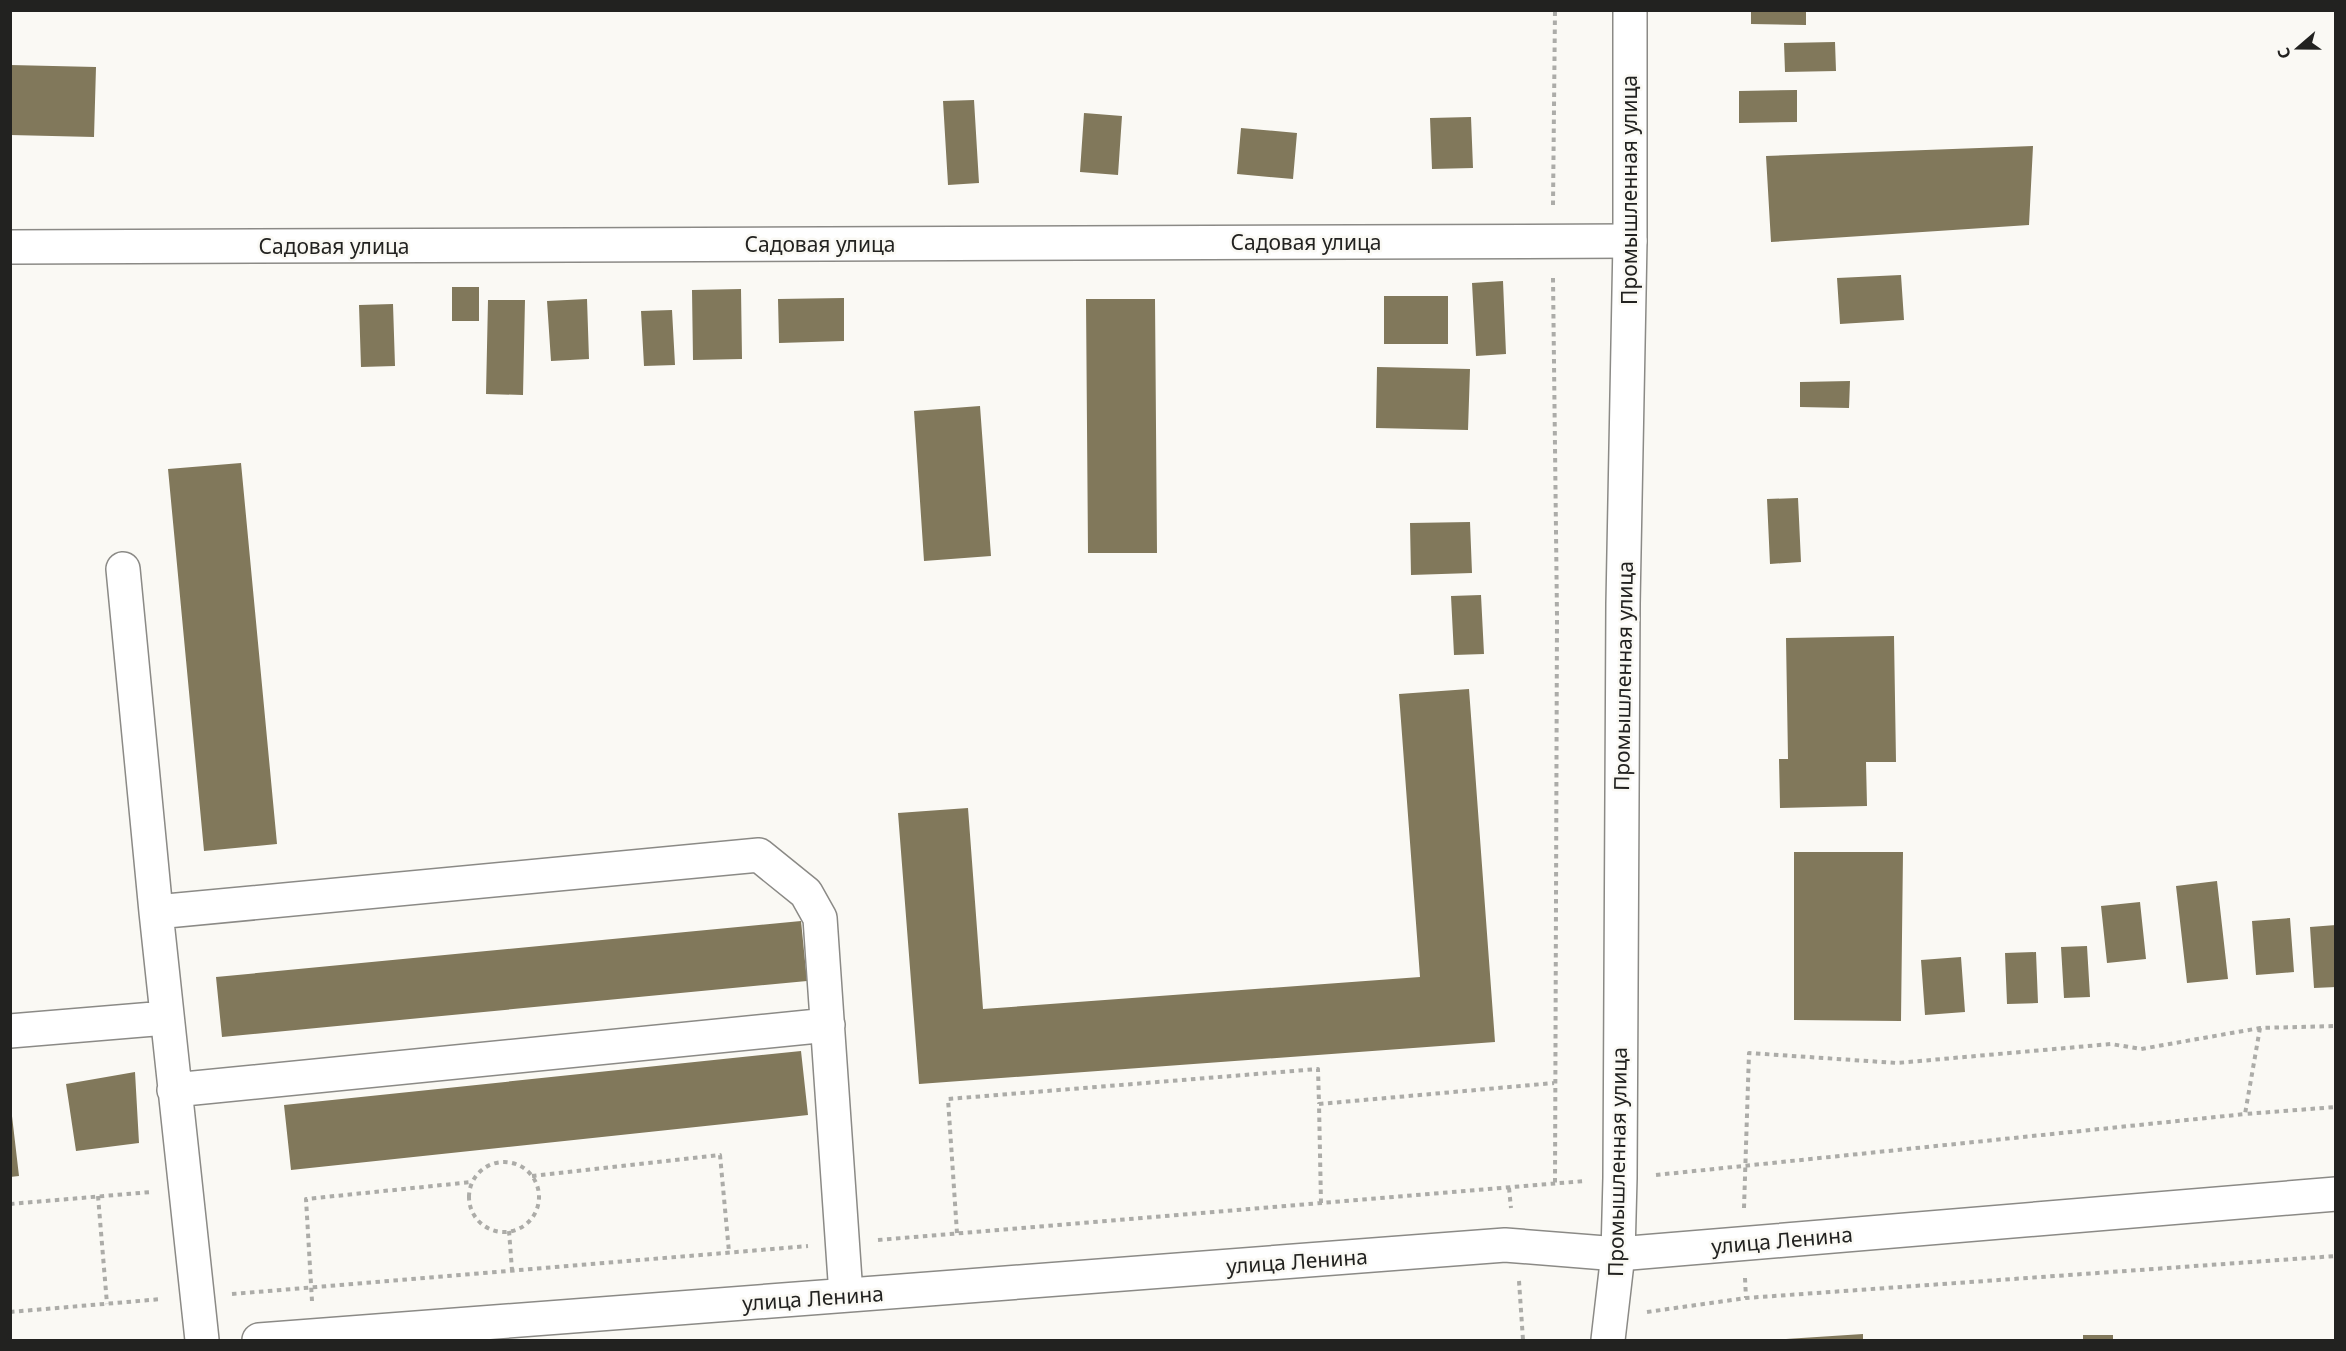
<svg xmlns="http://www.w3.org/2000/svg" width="2346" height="1351" viewBox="0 0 2346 1351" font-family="'Noto Sans',sans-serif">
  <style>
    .building { fill: #81785b }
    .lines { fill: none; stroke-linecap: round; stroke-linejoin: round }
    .minor-casing { stroke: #8b8a86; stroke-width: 36 }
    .major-casing { stroke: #8b8a86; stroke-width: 36 }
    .path { stroke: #acaca8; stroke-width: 4; stroke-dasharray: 4.5 4.5; stroke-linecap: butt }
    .minor { stroke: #fff; stroke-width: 33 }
    .major { stroke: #fff; stroke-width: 33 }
    .labels { text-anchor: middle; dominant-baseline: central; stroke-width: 5; stroke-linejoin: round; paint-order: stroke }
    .street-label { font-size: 21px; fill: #222220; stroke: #faf9f4 }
  </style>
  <rect width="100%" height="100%" fill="#faf9f4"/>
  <path class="building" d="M1751,10H1806V25L1751,24Z
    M1835,42L1836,71L1785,72L1784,43Z
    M10,65L96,67L94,137L10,135Z
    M1797,90V122L1739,123V91Z
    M974,100L979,183L948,185L943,101Z
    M1084,113L1122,116L1118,175L1080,172Z
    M1471,117L1473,168L1432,169L1430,118Z
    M1241,128L1297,133L1293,179L1237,174Z
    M2033,146L2029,225L1771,242L1766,156Z
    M1901,275L1904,320L1840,324L1837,278Z
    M1503,281L1506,354L1476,356L1472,283Z
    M452,287H479V321H452Z
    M741,289L742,359L693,360L692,290Z
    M1384,296H1448V344H1384Z
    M844,298V341L779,343L778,299Z
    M587,299L589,359L551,361L547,301Z
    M1086,299H1155L1157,553H1088Z
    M488,300H525L523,395L486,394Z
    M393,304L395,366L361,367L359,305Z
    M672,310L675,365L644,366L641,311Z
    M1377,367L1470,369L1468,430L1376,428Z
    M1850,381L1849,408L1800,407V382Z
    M980,406L991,556L924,561L914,411Z
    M241,463L277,844L204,851L168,469Z
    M1798,498L1801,562L1770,564L1767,499Z
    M1470,522L1472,573L1411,575L1410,523Z
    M1481,595L1484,654L1454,655L1451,596Z
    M1894,636L1896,762H1866L1867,806L1780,808L1779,759H1788L1786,638Z
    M1469,689L1495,1042L919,1084L898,813L968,808L983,1009L1420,977L1399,694Z
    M1794,852H1903L1901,1021L1794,1020Z
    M2217,881L2228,979L2187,983L2176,886Z
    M2140,902L2146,959L2107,963L2101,906Z
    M2290,918L2294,972L2256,975L2252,921Z
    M801,921L807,981L222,1037L216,977Z
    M2336,925V987L2314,988L2310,927Z
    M2087,946L2090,997L2064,998L2061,947Z
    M2036,952L2038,1003L2007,1004L2005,953Z
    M1961,957L1965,1012L1925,1015L1921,960Z
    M801,1051L808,1115L291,1170L284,1105Z
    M135,1072L139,1143L76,1151L66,1084Z
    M10,1099L19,1176L10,1177Z
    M1863,1334V1340H1786V1339Z
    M2083,1335H2113V1340H2083Z"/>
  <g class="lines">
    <g class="minor-casing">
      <path id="minor" d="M10,247L1630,241
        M123,569L156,912
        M10,1031L166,1018
        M174,1090L828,1025
        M202,1340L156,912L759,855L806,893L820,918L846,1295
        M259,1340L1505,1245L1618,1254L2336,1194"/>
    </g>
    <g class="major-casing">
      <path id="major" d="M1608,1340L1618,1254L1620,1178L1623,604L1630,241V10"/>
    </g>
    <path class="path" d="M1553,205L1555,10
      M1553,278L1557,616L1555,1184
      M2260,1028L2245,1114L2336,1107
      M469 1197a35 35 0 1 1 70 0a35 35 0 1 1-70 0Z
      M1656,1175L2245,1114
      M532,1176L720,1155L729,1252
      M1509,1188L1511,1208
      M98,1196L107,1304
      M1321,1203L1319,1104L1554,1083
      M10,1204L151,1192
      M1744,1208L1749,1053L1897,1063L2111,1044L2141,1049L2260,1028L2336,1026
      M509,1231L512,1270
      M957,1233L948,1099L1318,1069L1319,1104
      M878,1240L1585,1181
      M1745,1278L1746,1298
      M1519,1281L1523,1340
      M232,1294L808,1246
      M312,1301L306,1199L472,1182
      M10,1312L162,1299
      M1647,1312L1746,1298L2336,1256"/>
    <use href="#minor" class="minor"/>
    <use href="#major" class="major"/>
  </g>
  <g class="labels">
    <g class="street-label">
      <text transform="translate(1629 190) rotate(-90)">Промышленная улица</text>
      <text x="1306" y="242">Садовая улица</text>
      <text x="820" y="244">Садовая улица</text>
      <text x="334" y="246">Садовая улица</text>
      <text transform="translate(1623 676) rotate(-89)">Промышленная улица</text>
      <text transform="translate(1617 1162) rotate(-89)">Промышленная улица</text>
      <text transform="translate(1782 1240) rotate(-5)">улица Ленина</text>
      <text transform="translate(1297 1261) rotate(-4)">улица Ленина</text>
      <text transform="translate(813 1298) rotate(-4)">улица Ленина</text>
    </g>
  </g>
  <rect width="2346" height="1351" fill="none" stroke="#222220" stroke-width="24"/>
  <g transform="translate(2298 48) rotate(250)" stroke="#faf9f4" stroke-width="4.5" paint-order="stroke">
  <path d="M0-4.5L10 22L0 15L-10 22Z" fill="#222220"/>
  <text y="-9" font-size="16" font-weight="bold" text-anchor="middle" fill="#222220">С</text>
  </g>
</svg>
